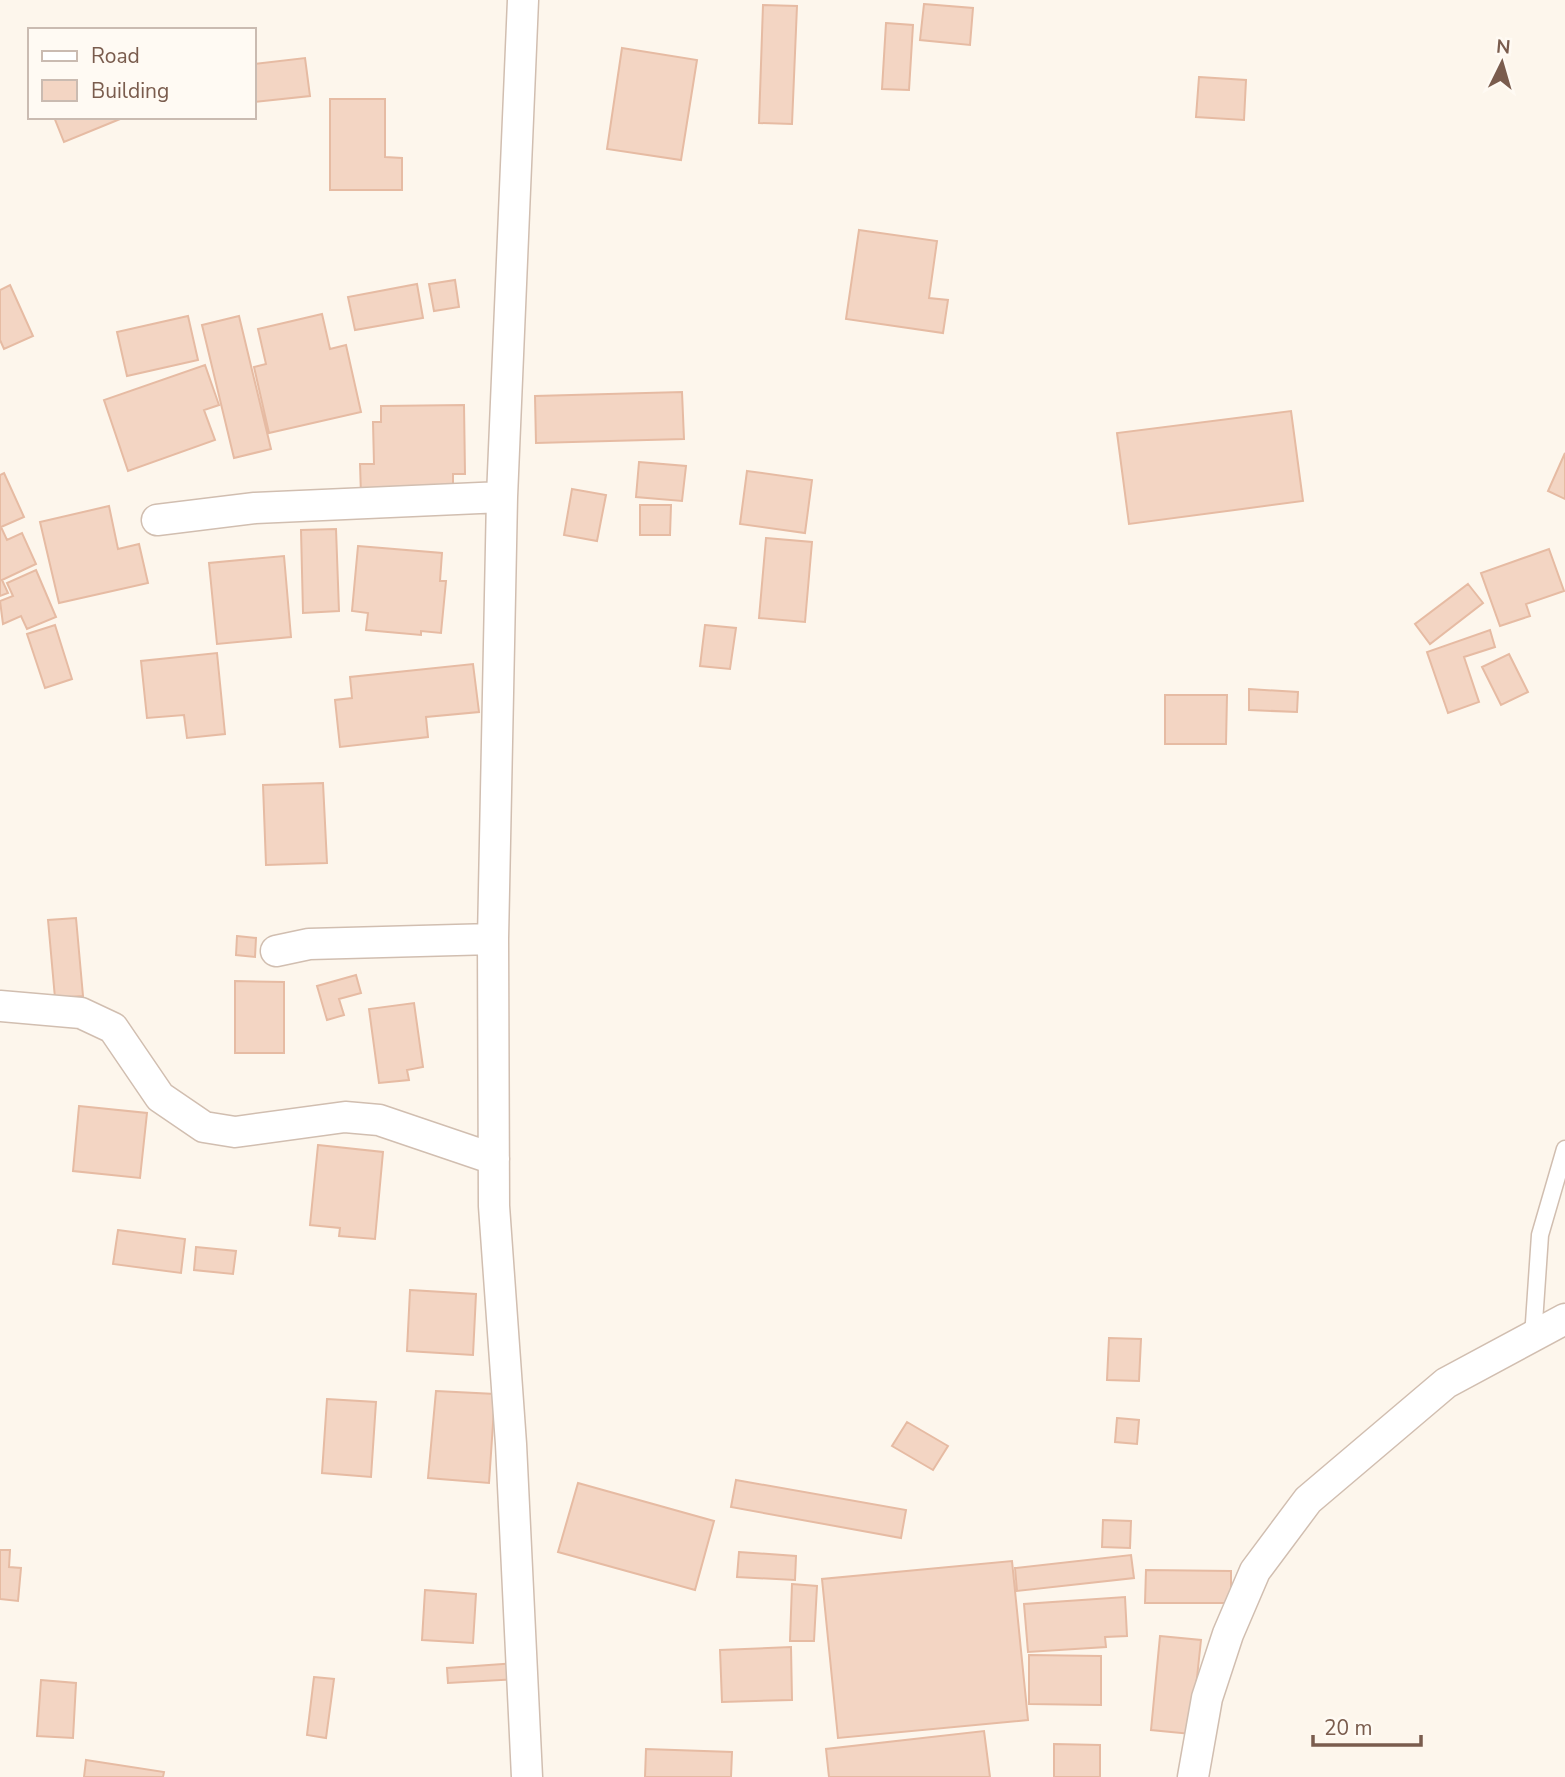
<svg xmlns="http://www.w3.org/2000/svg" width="1565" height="1777" viewBox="0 0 1565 1777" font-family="'Nunito Sans',sans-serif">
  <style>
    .building { fill: #f3d5c3; stroke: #e6bba3; stroke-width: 2 }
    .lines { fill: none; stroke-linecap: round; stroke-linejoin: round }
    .lane-casing { stroke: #d1beb0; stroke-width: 19 }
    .street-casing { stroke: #d1beb0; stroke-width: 33 }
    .lane { stroke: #fff; stroke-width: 16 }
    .street { stroke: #fff; stroke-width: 30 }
  </style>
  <rect width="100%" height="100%" fill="#fdf6ec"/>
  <path class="building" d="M924,4L973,8L970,45L920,40Z
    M763,5L797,6L792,124L759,123Z
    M886,23L913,25L909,90L882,89Z
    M622,48L697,60L681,160L607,149Z
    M305,58L310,96L254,102V64Z
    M1199,77L1246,80L1244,120L1196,117Z
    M330,99H385V157L402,158V190H330Z
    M54,117H125L64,142Z
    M859,230L937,241L929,298L948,300L943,333L846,319Z
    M455,280L459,307L434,311L429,284Z
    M417,284L423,318L355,330L348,297Z
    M10,285L33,336L4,349L0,340V290Z
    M322,314L330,349L346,345L361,412L269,433L254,367L266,364L258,329Z
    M188,316L198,360L127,376L117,332Z
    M239,316L271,449L234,458L202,325Z
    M205,365L219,405L204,410L215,440L128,471L104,400Z
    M682,392L684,439L536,443L535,396Z
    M464,405L465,474H453V495H361L360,464H374L373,422H381V406Z
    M1291,411L1303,501L1129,524L1117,433Z
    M1565,453V499L1548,491Z
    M639,462L686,466L682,501L636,497Z
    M747,471L812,480L805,533L740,524Z
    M4,473L24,517L1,527L7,540L22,533L36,564L2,580L8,593L0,596V475Z
    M572,489L606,495L597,541L564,535Z
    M640,505H671L670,535H640Z
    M109,506L118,549L139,544L148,583L59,603L40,522Z
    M336,529L339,611L303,613L301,530Z
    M766,538L812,542L805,622L759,618Z
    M358,546L442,553L440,581H446L441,633L421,631V635L366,630L368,613L352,611Z
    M1549,549L1564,591L1526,604L1530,616L1500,626L1481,573Z
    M284,556L291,637L217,644L209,563Z
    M36,570L56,617L27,629L21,616L3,624L0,601L13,596L7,583Z
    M1468,584L1483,603L1430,644L1415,624Z
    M55,625L72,679L45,688L27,634Z
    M705,625L736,628L730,669L700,666Z
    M1490,630L1495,647L1464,657L1479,702L1448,713L1427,652Z
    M217,653L225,734L187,738L184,715L147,718L141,661Z
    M1509,654L1528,692L1501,705L1482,667Z
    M473,664L479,712L426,717L428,737L340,747L335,700L352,698L350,677Z
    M1249,689L1298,692L1297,712L1249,710Z
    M1165,695H1227L1226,744H1165Z
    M323,783L327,863L266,865L263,785Z
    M76,918L83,996L55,998L48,920Z
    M237,936L256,938L255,957L236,955Z
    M356,975L361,993L339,999L344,1015L327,1020L317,986Z
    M235,981L284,982V1053H235Z
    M414,1003L423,1067L407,1070L409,1080L379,1083L369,1009Z
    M79,1106L147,1113L140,1178L73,1171Z
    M318,1145L383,1152L375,1239L339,1236L340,1228L310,1225Z
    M118,1230L185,1239L181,1273L113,1264Z
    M196,1247L236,1251L233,1274L194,1270Z
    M410,1290L476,1294L473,1355L407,1351Z
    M1109,1338L1141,1339L1139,1381L1107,1380Z
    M436,1391L495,1394L489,1483L428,1478Z
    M327,1399L376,1402L371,1477L322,1473Z
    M1117,1418L1139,1420L1137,1444L1115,1442Z
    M907,1422L948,1446L933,1470L892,1446Z
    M736,1480L906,1510L901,1538L731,1507Z
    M578,1483L714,1521L695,1590L558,1552Z
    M1103,1520L1131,1521L1130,1548L1102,1547Z
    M0,1550H10L9,1567L21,1568L18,1601L0,1599Z
    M739,1552L796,1556L795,1580L737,1577Z
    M1131,1555L1134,1578L1017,1591L1015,1568Z
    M1012,1561L1028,1720L838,1738L822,1579Z
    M1146,1570L1231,1571V1603H1145Z
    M792,1584L817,1586L814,1641H790Z
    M425,1590L476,1594L473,1643L422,1640Z
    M1125,1597L1127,1636L1105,1637L1106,1647L1028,1652L1024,1604Z
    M1160,1636L1201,1640L1191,1734L1151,1730Z
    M791,1647L792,1700L722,1702L720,1650Z
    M1029,1655L1101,1656V1705L1029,1704Z
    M517,1663L518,1679L448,1683L447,1668Z
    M314,1677L334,1679L326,1738L307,1735Z
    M41,1680L76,1683L73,1738L37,1736Z
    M984,1731L990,1777H829L826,1749Z
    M1054,1744L1100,1745V1777H1054Z
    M646,1749L732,1752L731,1777H645Z
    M86,1760L164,1772L163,1777H84Z"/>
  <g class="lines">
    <g class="lane-casing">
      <path id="lane" d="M1533,1337L1540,1235L1565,1149"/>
    </g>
    <g class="street-casing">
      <path id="street" d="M523,0L502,497L493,939L494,1206L511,1444L527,1777
        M157,520L255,508L502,497
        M276,951L309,944L493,939
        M0,1006L81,1013L113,1028L160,1097L204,1127L235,1132L345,1117L379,1120L494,1159
        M1193,1777L1207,1698L1228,1634L1255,1571L1308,1500L1446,1383L1565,1319"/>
    </g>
    <use href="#lane" class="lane"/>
    <use href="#street" class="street"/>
  </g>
  <rect x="28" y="28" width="228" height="91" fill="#fffaf3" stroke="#cabbb1" stroke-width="2"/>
  <rect x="42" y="51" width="35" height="10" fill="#ffffff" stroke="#cabbb1" stroke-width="2"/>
  <text x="91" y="63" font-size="21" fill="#7a5c4d">Road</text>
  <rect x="42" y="80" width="35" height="21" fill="#f3d5c3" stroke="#cabbb1" stroke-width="2"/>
  <text x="91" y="98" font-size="21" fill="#7a5c4d">Building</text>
  <g transform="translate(1502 63) rotate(5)" stroke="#fffaf3" stroke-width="5" paint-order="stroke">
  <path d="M0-5L12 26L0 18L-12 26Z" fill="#7a5c4d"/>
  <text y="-10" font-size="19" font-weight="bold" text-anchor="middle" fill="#7a5c4d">N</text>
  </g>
  <path d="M1313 1735v10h108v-10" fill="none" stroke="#7a5c4d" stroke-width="3.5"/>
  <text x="1324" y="1735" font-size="21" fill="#7a5c4d" stroke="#fffaf3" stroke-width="5" paint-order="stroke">20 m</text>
</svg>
